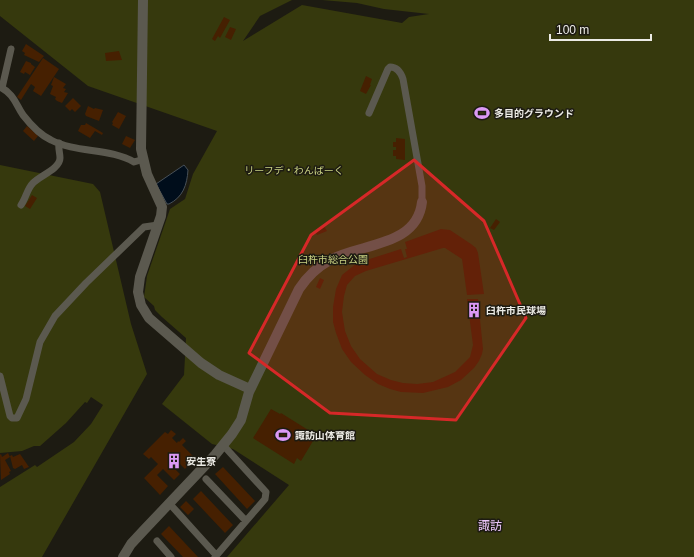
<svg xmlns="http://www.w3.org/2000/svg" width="694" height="557" viewBox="0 0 694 557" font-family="Arial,'Noto Sans JP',sans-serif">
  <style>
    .green { fill: #36390d }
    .water { fill: #000d1b; stroke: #475058 }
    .building { fill: #462001 }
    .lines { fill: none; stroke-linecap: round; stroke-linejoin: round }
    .street { stroke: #5b594f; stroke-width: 7 }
    .secondary { stroke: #5b594f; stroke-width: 10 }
    .marked { fill: #d62828; fill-opacity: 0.2; stroke: #d62828; stroke-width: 3; stroke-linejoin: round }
    .labels { text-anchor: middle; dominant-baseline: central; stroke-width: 3; stroke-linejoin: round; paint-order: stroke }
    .poi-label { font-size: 10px; font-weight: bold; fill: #ecebe5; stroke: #1d1b12; text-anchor: start }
    .park-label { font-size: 10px; fill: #cad283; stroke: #1d1b12 }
    .quarter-label { font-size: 12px; fill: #eac5f9; stroke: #1d1b12 }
  </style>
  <rect width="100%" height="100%" fill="#1d1b12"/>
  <path class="green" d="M0,0H292L260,16L243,41L302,5L402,23L409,17L429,14L384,9L357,3L322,0H694V557H227L289,485L233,449L212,444L162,404L184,375L186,338L162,317L155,310L154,306L144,297L147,276L170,209L185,199L193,174L217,131L88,86L0,16Z
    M0,165L93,184L100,192L131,324L147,374L42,557H0V487L35,465L37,467L74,442L91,424L103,405L91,397L87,403L85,402L66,423L40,446H34L22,451L0,453Z"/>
  <path class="water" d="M184,165L188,170C187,185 183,197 169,204H167L156,184Z"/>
  <path class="building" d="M224,17L230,20L220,38L218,36L215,41L212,39Z
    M230,27L236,29L231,40L225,37Z
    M26,44L44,56L39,62L24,55L25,53L22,51Z
    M119,51L122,60L106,61L105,53Z
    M43,58L59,69L41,96L33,91L35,87L31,84L21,100L17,97Z
    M26,61L31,63V64L35,67L30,75L25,72L24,74L20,72Z
    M366,76L372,79L370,85H371L366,94L360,91Z
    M54,77L66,84L63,88L66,89L64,92L68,93L62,103L57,101L55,99L56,97L50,94L53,86L51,85Z
    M73,98L81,106L75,112L72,109L70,111L65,106Z
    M88,106L94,109L95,108L103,110L99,121L86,116L85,114Z
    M118,112L126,116L119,129L112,125L113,123L112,122Z
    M86,123L103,133L102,135L95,131L90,138L78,131L81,125H85Z
    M27,126L38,136L34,141L23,131Z
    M126,136L135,140L130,148L122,144Z
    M396,138L405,139V160L396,159V156H393V150H396V147H393V142H396Z
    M32,195L37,198L30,209L25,206Z
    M496,219L500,222L494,230L490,228Z
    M324,226L327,231L317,235L315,231Z
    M441,229L450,230L471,244L476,248L478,253L484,294L467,295L462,259L445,248H443L366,271L355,276L347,285L344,296L342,312L345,331L351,346L360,359L377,374L391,380L403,383L417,384L433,382L455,372L470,357L473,345L467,299H478L483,349L482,354L479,361L474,368L461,380L448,387L423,393L401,392L390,389L378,384L365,375L351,362L342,349L336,333L333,322V307L336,289L342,275L357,263L401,249L404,258L407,257L405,249H407L405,242Z
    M320,278L324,280L320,289L316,287Z
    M271,409L280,414L281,413L313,433L310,439L313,441L301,461L297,458L294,464L253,438Z
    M171,430L176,434L172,438L177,443L178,441L179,442L183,438L186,441L182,445L195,458L185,469L179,463L174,468L180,474L174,480L163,469L157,475L168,486L160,495L144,478L158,464L151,457L149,459L143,454L165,432L168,434Z
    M8,453L10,457L5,460L11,471L9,472L10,474L1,480L0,455L1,454L2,457Z
    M20,454L29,467L24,469L22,465L15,469L13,468L10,456L12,455L13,457Z
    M223,467L255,501L247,509L215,474Z
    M201,491L233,525L225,533L193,499Z
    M186,501L194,509L188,515L180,507Z
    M169,526L198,557H183L161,534Z"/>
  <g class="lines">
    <path class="street" d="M0,87C14,94 15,103 23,115C30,124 40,135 51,140C76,153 111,148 134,162L144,159
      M2,88L11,49
      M369,113L388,69L390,67C397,67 401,73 403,79L422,186V202
      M21,205C26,198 27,189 33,183C39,176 60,169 60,158C60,153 58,148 59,143
      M0,376L10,416L12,418H17L26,399L40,342L55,316L86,283L144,227L158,225
      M206,479L246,521
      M169,503L216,555
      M157,541L171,557
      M215,557L265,499L266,492L223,445"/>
    <path class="secondary" d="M143,0L141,149L147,174L162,207L161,216L140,277L138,292L141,305L149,318L201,363L219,375L250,389
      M123,557L131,544L144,530L215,455L232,434L241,420L249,392L299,289C307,277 317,267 330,260C361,243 417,247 422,202"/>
  </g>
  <path class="marked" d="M414,160L484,221L526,318L456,420L330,413L249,353L311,235Z"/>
  <defs>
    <g id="stadium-bare" transform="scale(1.2)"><path d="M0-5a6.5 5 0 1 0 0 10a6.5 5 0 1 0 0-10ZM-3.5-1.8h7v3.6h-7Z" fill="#db99f5" stroke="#1d1b12" stroke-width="2.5" paint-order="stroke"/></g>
    <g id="building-bare" transform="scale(1.2)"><path d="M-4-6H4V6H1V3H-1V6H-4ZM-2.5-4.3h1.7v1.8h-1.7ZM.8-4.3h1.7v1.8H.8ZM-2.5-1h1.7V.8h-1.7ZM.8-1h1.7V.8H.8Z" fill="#db99f5" stroke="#1d1b12" stroke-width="2.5" paint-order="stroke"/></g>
  </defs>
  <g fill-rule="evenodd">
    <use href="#stadium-bare" x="482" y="113"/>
    <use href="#building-bare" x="474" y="310"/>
    <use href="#stadium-bare" x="283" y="435"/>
    <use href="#building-bare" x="174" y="461"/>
  </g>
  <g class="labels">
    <g class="poi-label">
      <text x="494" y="113">多目的グラウンド</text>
      <text x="486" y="310">臼杵市民球場</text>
      <text x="295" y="435">諏訪山体育館</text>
      <text x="186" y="461">安生寮</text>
    </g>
    <g class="park-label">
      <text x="294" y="170">リーフデ・わんぱーく</text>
      <text x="333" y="259">臼杵市総合公園</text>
    </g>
    <g class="quarter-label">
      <text x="490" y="526">諏訪</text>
    </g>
  </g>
  <path d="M550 34v6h101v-6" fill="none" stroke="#ecebe5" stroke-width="2"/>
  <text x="556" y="34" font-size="12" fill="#ecebe5" stroke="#1d1b12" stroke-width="3" paint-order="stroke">100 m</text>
</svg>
